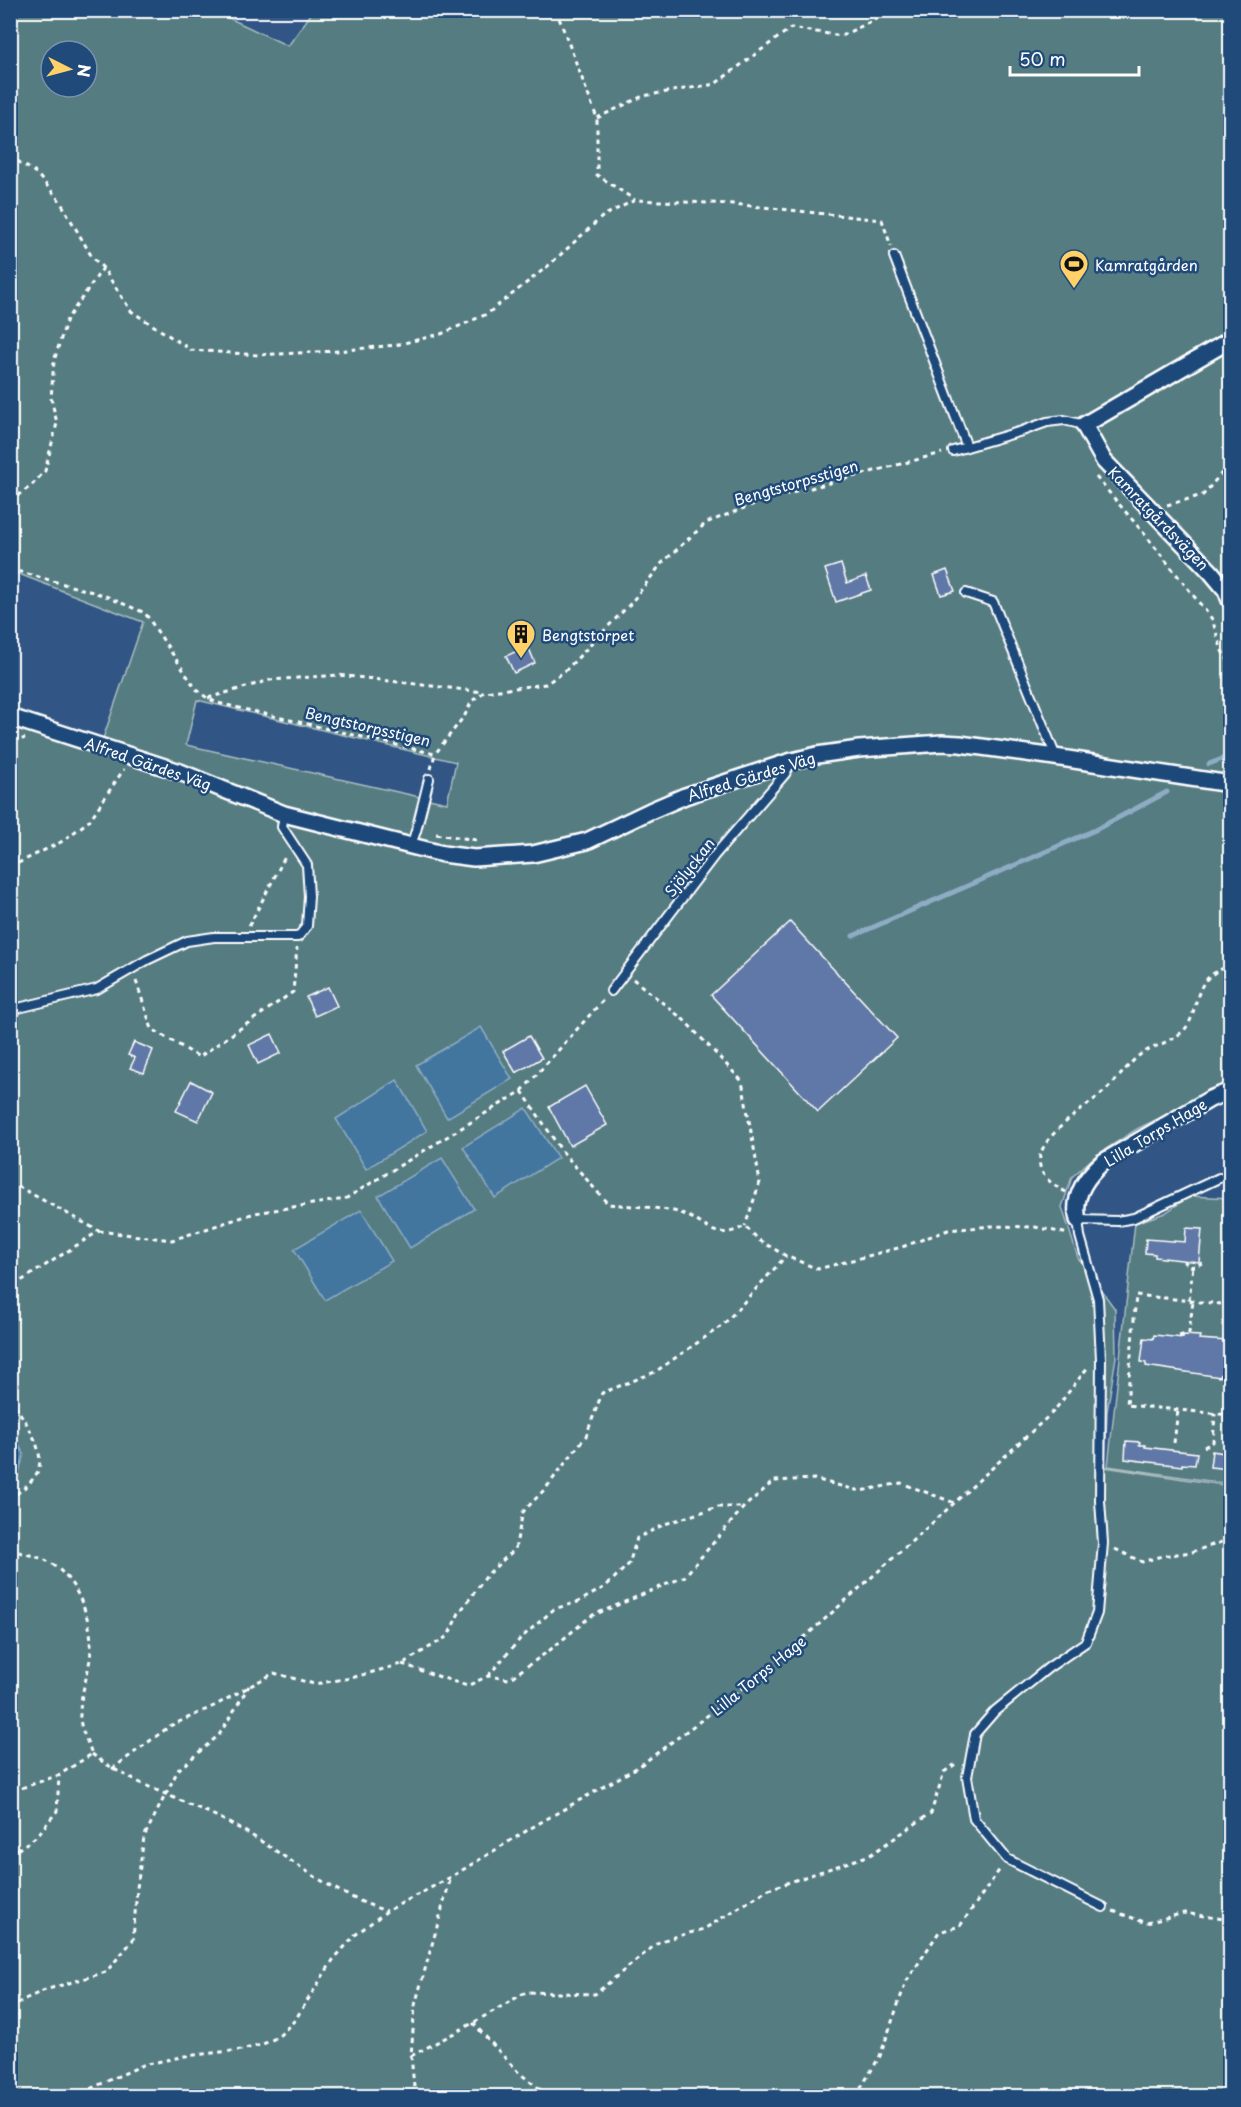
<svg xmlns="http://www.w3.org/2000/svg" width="1241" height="2107" viewBox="0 0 1241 2107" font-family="'Playpen Sans',sans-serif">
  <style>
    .green { fill: #557b81; stroke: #aabdc0; stroke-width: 1.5; fill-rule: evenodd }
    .water { fill: #42769e; stroke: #8eadc5; stroke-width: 1.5 }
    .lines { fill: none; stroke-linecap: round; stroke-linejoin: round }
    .stream { stroke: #8eadc5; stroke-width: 5 }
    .building { fill: #6178a7; stroke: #fff; stroke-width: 1.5 }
    .service-casing { stroke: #fff; stroke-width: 12 }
    .minor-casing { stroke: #fff; stroke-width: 20 }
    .path { stroke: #fff; stroke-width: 3; stroke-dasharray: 4.5 4.5; stroke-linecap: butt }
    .service { stroke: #1f4a7a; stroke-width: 8 }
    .minor { stroke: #1f4a7a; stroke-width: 15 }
    .labels { text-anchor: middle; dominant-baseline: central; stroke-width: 5; stroke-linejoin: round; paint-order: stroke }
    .poi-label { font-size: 15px; fill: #fff; stroke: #1f4a7a; text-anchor: start }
    .street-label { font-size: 15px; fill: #fff; stroke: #1f4a7a }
  </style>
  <rect width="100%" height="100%" fill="#315686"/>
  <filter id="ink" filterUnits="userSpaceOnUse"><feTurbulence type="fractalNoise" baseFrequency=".0167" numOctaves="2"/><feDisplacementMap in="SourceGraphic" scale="12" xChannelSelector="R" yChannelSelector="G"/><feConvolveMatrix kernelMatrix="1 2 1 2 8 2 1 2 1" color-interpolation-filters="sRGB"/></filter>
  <g filter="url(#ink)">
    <path class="green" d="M314,10L1230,11V1087L1180,1108L1137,1129L1095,1156L1072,1177L1062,1207L1078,1258L1115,1309L1116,1357L1107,1412L1105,1467L1230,1486V2096H11L10,727L98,753L143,622L11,571V11H214L288,46ZM51,51H87V87H51ZM197,700L456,762L447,803L186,745Z
      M1190,1196L1230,1198V1484L1108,1466L1135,1223L1165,1213Z"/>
    <path class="water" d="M481,1027L512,1079L447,1118L416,1065Z
      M397,1080L427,1131L366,1169L336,1119Z
      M526,1108L558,1158L495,1198L463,1147Z
      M442,1158L474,1209L410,1248L378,1196Z
      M361,1210L392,1261L325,1300L294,1249Z
      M10,1430L24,1454L17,1480L11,1483Z"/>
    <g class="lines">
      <path class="stream" d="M1209,764L1230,756
        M853,936L1095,830L1167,792"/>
    </g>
    <path class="building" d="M841,564L847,583L866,576L871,590L836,602L825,569Z
      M947,570L955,591L941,595L934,575Z
      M528,646L535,663L514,673L506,656Z
      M790,922L897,1038L818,1112L711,995Z
      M328,987L337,1006L315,1016L306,997Z
      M272,1034L281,1053L258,1064L249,1045Z
      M529,1036L542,1058L516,1073L503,1051Z
      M134,1042L153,1050L144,1073L130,1068L135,1058L128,1055Z
      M191,1081L212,1092L198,1121L176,1111Z
      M585,1086L607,1125L570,1146L549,1107Z
      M1186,1228L1202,1229L1199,1262L1155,1257V1254L1145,1253L1146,1239L1185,1242Z
      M1154,1335L1183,1338V1335L1200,1336L1199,1339L1228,1341L1230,1343L1229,1375L1221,1374L1220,1377L1146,1366V1363L1141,1362L1144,1338L1153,1339Z
      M1126,1441L1140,1442L1139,1445H1145V1447L1197,1453L1195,1465L1182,1464V1466L1125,1459Z
      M1212,1451L1230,1454V1469L1210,1467Z"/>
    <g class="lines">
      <g class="service-casing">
        <path id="service" d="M894,256L967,447
          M953,451L1022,431L1047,422L1064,420L1084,425
          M966,593L993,602L1056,757
          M411,845L416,831L429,779
          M611,991L714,856L785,774L788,768V762
          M10,1010L97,989L147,960L187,941L214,937H298L307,926L309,896L307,865L282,827L284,814
          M1103,1907L1007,1859L974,1819L967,1777L975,1734L995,1711L1048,1668L1086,1642L1097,1613L1103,1543L1100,1501L1101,1359L1098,1299L1080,1236L1078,1220L1118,1221L1134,1218L1219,1178"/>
      </g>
      <g class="minor-casing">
        <path id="minor" d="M1230,340L1084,425L1104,461L1211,572L1226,590L1230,600
          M10,717L180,772L284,814L443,854L474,858L533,854L587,841L650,811L685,796L788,762L817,755L859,749L942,743L960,744L1048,756L1230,784
          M1078,1220C1072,1196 1086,1177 1103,1162L1210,1099L1230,1091"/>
      </g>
      <path class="path" d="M556,10L597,118V175L635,200
        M10,14L15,10
        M597,118L643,96L715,84L791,28L841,36L895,10
        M10,156L36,173L60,201L92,257L103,268L131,311L191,350L258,355L337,351L396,345L441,334L487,314L548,266L603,216L635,200L734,204L882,220L891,246
        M1096,477L1147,537L1212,619L1222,651L1230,663
        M10,501L31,486L45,471L57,423L51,398L54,361L67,319L103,268
        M1167,505L1203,495L1230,463
        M10,569L103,595L145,613L196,689L207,698L218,703L435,754L465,715L472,701L484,692L546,684L566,670L631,603L662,563L706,523L762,501L942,453
        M208,698L270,680L339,675L483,692
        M10,752L16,742L25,738
        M431,769L435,754
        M436,834L477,840
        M10,867L61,842L89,821L124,769
        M249,926L286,855
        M633,979L684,1020L742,1081L760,1182L745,1226
        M136,981L152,1029L199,1057L293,992L297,948
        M522,1091L561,1150L608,1204C631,1206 655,1207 678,1212C706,1220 711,1244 745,1226L759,1240L786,1256L818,1269L902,1247L948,1230L992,1226L1035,1227L1069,1234
        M10,1182L99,1231L10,1288
        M1066,1192C997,1157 1081,1114 1109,1087C1120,1077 1129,1063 1141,1054C1154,1046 1170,1042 1182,1032C1197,1019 1193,994 1207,979C1213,972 1222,969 1230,965
        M99,1231L172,1240L255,1213L345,1199L522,1091L604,999
        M1183,1261L1192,1267L1202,1263
        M1226,1268H1230
        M1189,1300L1193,1266
        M1228,1305L1230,1282
        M1230,1305L1136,1295L1127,1405L1230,1415
        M1179,1336L1189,1333L1193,1301
        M10,1398C22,1417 51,1454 35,1476C29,1485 19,1492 10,1499
        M1174,1443L1178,1410
        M1204,1447L1213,1442L1215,1414
        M10,1549C22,1554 34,1555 45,1560C75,1574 91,1616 91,1646C91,1669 80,1692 80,1714C79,1727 88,1742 92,1754L59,1775L10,1792
        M1115,1549L1142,1562L1162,1556L1192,1552L1230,1539
        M402,1664L467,1686L488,1676L509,1679L550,1650L591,1616L684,1577L744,1507L774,1481L814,1479L860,1491L901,1483L955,1503
        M488,1676L520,1639L554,1609L578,1602L605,1587L629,1564L637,1538L665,1524L718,1507H744
        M92,1754C135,1787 188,1800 235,1826C287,1854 329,1894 387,1911
        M112,1769L170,1726L214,1706L274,1673L314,1684L351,1678L402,1664L448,1636L459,1613L488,1574L515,1549L523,1512L546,1488L586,1436L602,1393L655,1372L723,1325L786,1256
        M10,1855L37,1836L57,1811L59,1776
        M1113,1911L1147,1923L1184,1913L1230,1920
        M10,2009L23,2000L45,1990L106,1972L133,1940L137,1888L144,1837L178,1770L219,1735L249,1686
        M473,2023L518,2072L549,2096
        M411,2056L473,2023L526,1992L595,1994L660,1941L704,1929L769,1889L870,1855L931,1813L944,1772L957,1763
        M74,2096L143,2065L185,2056L241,2050L261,2045L278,2037L295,2020L333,1960L355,1935L387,1911L451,1877L536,1825L638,1767L719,1707L807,1635L940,1516L1054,1411L1088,1367
        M415,2096L411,2056L415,2005L451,1877
        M856,2096L880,2056L906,1982L939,1932L960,1926L1000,1869"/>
      <use href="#service" class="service"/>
      <use href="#minor" class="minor"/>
    </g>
  </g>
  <defs>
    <g id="stadium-pin" transform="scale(1.5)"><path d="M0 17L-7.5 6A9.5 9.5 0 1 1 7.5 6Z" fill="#ffd166" stroke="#1f4a7a"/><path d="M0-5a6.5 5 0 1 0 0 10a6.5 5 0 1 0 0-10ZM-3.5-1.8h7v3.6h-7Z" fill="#111"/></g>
    <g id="building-pin" transform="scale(1.5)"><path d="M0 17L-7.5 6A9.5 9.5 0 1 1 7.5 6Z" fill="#ffd166" stroke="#1f4a7a"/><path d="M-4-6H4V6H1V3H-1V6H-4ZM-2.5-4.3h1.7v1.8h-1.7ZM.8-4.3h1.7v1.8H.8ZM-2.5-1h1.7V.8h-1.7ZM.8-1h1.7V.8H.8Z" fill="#111"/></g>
  </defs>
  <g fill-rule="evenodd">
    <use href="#stadium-pin" x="1074" y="264"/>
    <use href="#building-pin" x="521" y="634"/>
  </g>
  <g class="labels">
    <g class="poi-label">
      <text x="1095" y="264">Kamratgården</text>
      <text x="542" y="634">Bengtstorpet</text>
    </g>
    <g class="street-label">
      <text transform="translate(796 482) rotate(-16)">Bengtstorpsstigen</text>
      <text transform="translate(1159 518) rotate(46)">Kamratgårdsvägen</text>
      <text transform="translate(368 726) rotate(13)">Bengtstorpsstigen</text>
      <text transform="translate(148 763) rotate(19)">Alfred Gärdes Väg</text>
      <text transform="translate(751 776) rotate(-17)">Alfred Gärdes Väg</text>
      <text transform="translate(689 867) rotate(-52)">Sjölyckan</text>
      <text transform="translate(1155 1132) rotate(-31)">Lilla Torps Hage</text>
      <text transform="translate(758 1675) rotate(-39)">Lilla Torps Hage</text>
    </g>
  </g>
  <rect width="1241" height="2107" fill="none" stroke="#1f4a7a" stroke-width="36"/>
  <rect x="18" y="18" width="1205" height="2071" fill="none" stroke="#fff" stroke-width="2" filter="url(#ink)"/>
  <g transform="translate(69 69) rotate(96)"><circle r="28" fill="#1f4a7a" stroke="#7992af" stroke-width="1.5"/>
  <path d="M0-4.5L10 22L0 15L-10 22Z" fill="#ffd166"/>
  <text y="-9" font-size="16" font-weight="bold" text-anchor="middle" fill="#ffffff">N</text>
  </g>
  <path d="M1010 66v9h129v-9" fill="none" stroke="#ffffff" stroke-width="3"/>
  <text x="1019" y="66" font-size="18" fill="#ffffff" stroke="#1f4a7a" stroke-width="4.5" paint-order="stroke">50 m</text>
</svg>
